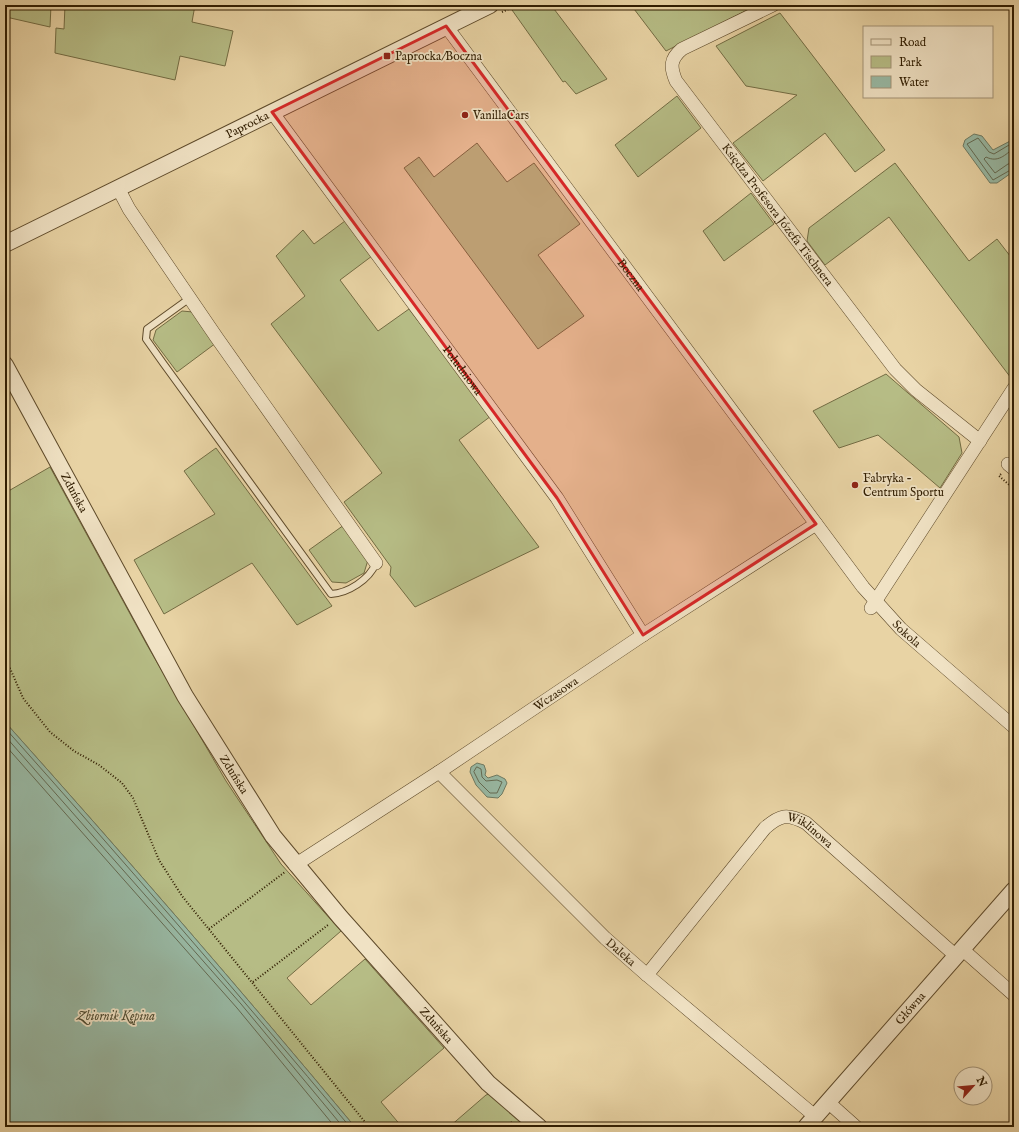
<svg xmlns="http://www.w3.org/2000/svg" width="1019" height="1132" viewBox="0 0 1019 1132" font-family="'IM FELL English',serif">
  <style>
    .green { fill: #b6bc85; stroke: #736c43 }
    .water { fill: #98b8a3; stroke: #6e7a62 }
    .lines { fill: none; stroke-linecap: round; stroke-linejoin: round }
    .shore { stroke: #646a52; stroke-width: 1 }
    .service-casing { stroke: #5e4a2a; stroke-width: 8 }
    .minor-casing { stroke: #5e4a2a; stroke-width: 14 }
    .tertiary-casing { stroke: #5e4a2a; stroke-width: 18 }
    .path { stroke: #301d01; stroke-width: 2; stroke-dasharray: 1 2; stroke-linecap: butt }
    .service { stroke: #f0e2c4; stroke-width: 6 }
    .minor { stroke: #f0e2c4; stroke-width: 13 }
    .tertiary { stroke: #f0e2c4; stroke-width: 16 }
    .marked { fill: #d62828; fill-opacity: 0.2; stroke: #d62828; stroke-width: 3; stroke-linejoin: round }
    .poi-dot { fill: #8f2418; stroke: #f0e2c4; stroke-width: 1.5 }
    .labels { text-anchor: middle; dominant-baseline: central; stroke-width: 3.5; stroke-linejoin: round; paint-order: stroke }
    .poi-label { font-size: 12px; fill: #301d01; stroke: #f0e2c4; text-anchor: start }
    .street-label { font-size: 12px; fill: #301d01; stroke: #f0e2c4 }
    .water-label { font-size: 13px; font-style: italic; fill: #4f4c32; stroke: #f0e2c4 }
  </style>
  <rect width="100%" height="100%" fill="#e8d3a4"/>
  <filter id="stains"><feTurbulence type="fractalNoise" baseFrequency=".005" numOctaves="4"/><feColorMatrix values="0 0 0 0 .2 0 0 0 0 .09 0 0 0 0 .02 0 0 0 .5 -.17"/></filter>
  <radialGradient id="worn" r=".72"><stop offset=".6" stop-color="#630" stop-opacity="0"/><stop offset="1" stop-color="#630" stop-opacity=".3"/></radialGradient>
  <path class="green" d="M5,5H51L50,27L6,17Z
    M65,5H195L192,22L233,31L225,66L180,56L175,80L55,53L56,28L64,29Z
    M522,5H551L607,79L576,94L565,81L563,82L512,10Z
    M631,5H757L666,51Z
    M780,13L885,150L855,172L825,133L763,181L733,143L797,95L746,86L716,46Z
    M677,96L701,128L638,177L615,145Z
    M477,143L507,182L534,163L580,224L538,255L584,316L538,349L404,168L419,157L434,177Z
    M895,163L969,261L997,239L1014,261V374L1011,378L889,217L825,265L807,241L809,228Z
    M751,193L774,224L724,261L703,231Z
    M345,221L372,256L340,280L378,331L409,309L491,416L459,440L539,547L415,607L390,575L391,567L344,502L382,473L271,324L305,296L276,256L303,230L314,244Z
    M182,311L193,312L216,343L177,372L153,340L156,330Z
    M886,374L959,437L962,453L940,488L878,435L839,448L813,411Z
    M216,448L332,606L297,625L252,563L164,614L134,560L215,514L184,471Z
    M50,467L147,645L226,781L281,864L341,931L287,978L311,1005L365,959L444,1048L381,1102L402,1127H355C241,990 124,855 5,722V493Z
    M344,525L368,560L364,573L346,583L332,582L309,550Z
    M489,1094L527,1127H449L486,1095Z"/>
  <path class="water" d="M974,134L982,136L993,150L1014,139V171L997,183H990L963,146L965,140Z
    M5,722C124,855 241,990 355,1127H5Z
    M477,763L484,765L486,771L485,775L488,778L497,775L505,779L507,783L502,794L498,798L487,797L476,785L470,772L471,767Z"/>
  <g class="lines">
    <path class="shore" d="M1014,142L994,154L989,152L978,138L967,144L993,180L1014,168
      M1014,148C1005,155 998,163 986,157L984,159L995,173L1008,164L1014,163
      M5,728C122,859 237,992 350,1127
      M5,736L241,1004L343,1127
      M5,745L237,1008L335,1127
      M477,767L481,769L482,777L486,781L497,780L502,782L497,793H490L479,782L474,772Z"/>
    <g class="service-casing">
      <path id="service" d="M190,298L147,329L146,339L163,363L331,594C348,593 369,580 376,563"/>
    </g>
    <g class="minor-casing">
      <g id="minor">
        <path id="s1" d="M773,5L682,49C670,59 670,67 676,81L895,369L916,390L980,441"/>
        <path id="s2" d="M446,26L863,587L901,629L1014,727"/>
        <path id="s3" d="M272,112L557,498L643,635"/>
        <path d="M118,188L129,209L217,338L376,563"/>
        <path d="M1008,464L1014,469"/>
        <path d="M871,608L1014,388"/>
        <path id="s4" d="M439,772L605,938L647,975L816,1117"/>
        <path id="s5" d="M295,865L439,772L643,635L816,524"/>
        <path d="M962,949L1014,995"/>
        <path id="s6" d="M647,975L765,828C780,815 787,813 806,823L956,956"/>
        <path d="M828,1102L856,1127"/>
      </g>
    </g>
    <g class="tertiary-casing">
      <g id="tertiary">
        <path id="s7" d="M5,244L490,5"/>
        <path id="s8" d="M5,365L185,696L273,836L340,917L488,1083L539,1127"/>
        <path id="s9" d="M806,1127L1014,890"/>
      </g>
    </g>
    <path class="path" d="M502,12L518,5
      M1001,474L999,476L1014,489
      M5,657L23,698L50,732L74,751L99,765L122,783L133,798L159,860L182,896L369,1127
      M209,929L285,872
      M253,982L328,925
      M507,1127L512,1122"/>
    <use href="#service" class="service"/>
    <use href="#minor" class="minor"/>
    <use href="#tertiary" class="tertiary"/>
  </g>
  <path class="marked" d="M446,26L816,524L643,635L557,498L272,112Z"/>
  <g class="poi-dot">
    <rect x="383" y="52" width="8" height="8" rx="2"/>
    <circle cx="465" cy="115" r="4"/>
    <circle cx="855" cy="485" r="4"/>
  </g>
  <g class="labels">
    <g class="poi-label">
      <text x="395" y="56">Paprocka/Boczna</text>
      <text x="473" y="115">VanillaCars</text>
      <text x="863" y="478">Fabryka -<tspan x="863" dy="14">Centrum Sportu</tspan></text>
    </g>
    <g class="street-label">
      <text stroke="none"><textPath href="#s7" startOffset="270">Paprocka</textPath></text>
      <text stroke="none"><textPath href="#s1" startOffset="305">Księdza Profesora Józefa Tischnera</textPath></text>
      <text stroke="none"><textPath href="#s2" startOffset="310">Boczna</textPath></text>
      <text stroke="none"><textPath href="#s3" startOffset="321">Południowa</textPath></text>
      <text stroke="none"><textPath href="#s8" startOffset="145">Zduńska</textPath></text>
      <text stroke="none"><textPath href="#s2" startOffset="763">Sokola</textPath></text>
      <text stroke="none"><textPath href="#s5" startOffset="312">Wczasowa</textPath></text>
      <text stroke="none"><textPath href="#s8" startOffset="469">Zduńska</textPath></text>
      <text stroke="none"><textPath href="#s6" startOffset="241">Wiklinowa</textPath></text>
      <text stroke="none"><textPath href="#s4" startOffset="256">Daleka</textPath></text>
      <text stroke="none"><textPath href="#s9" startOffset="158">Główna</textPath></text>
      <text stroke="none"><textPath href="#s8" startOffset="792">Zduńska</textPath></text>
    </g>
    <g class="water-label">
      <text x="116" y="1016">Zbiornik Kępina</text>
    </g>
  </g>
  <rect width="1019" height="1132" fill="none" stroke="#e8d3a4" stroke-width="20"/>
  <rect x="6" y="6" width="1007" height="1120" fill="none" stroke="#301d01" stroke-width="2"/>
  <rect x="10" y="10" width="999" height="1112" fill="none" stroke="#301d01"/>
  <rect x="863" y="26" width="130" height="72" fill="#f0e2c4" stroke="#a39376"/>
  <rect x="871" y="39" width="20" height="6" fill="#f0e2c4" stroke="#a39376"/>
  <text x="899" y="46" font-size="12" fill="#301d01">Road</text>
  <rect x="871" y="56" width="20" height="12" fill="#b6bc85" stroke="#a39376"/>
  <text x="899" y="66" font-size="12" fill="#301d01">Park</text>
  <rect x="871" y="76" width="20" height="12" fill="#98b8a3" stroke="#a39376"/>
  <text x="899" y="86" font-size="12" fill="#301d01">Water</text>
  <g transform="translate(973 1086) rotate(63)"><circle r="19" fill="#f0e2c4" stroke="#a39376"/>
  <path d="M0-3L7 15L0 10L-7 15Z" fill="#8f2418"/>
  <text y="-6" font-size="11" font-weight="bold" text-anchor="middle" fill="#301d01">N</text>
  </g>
  <rect width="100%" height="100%" filter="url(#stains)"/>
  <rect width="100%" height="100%" fill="url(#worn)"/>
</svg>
